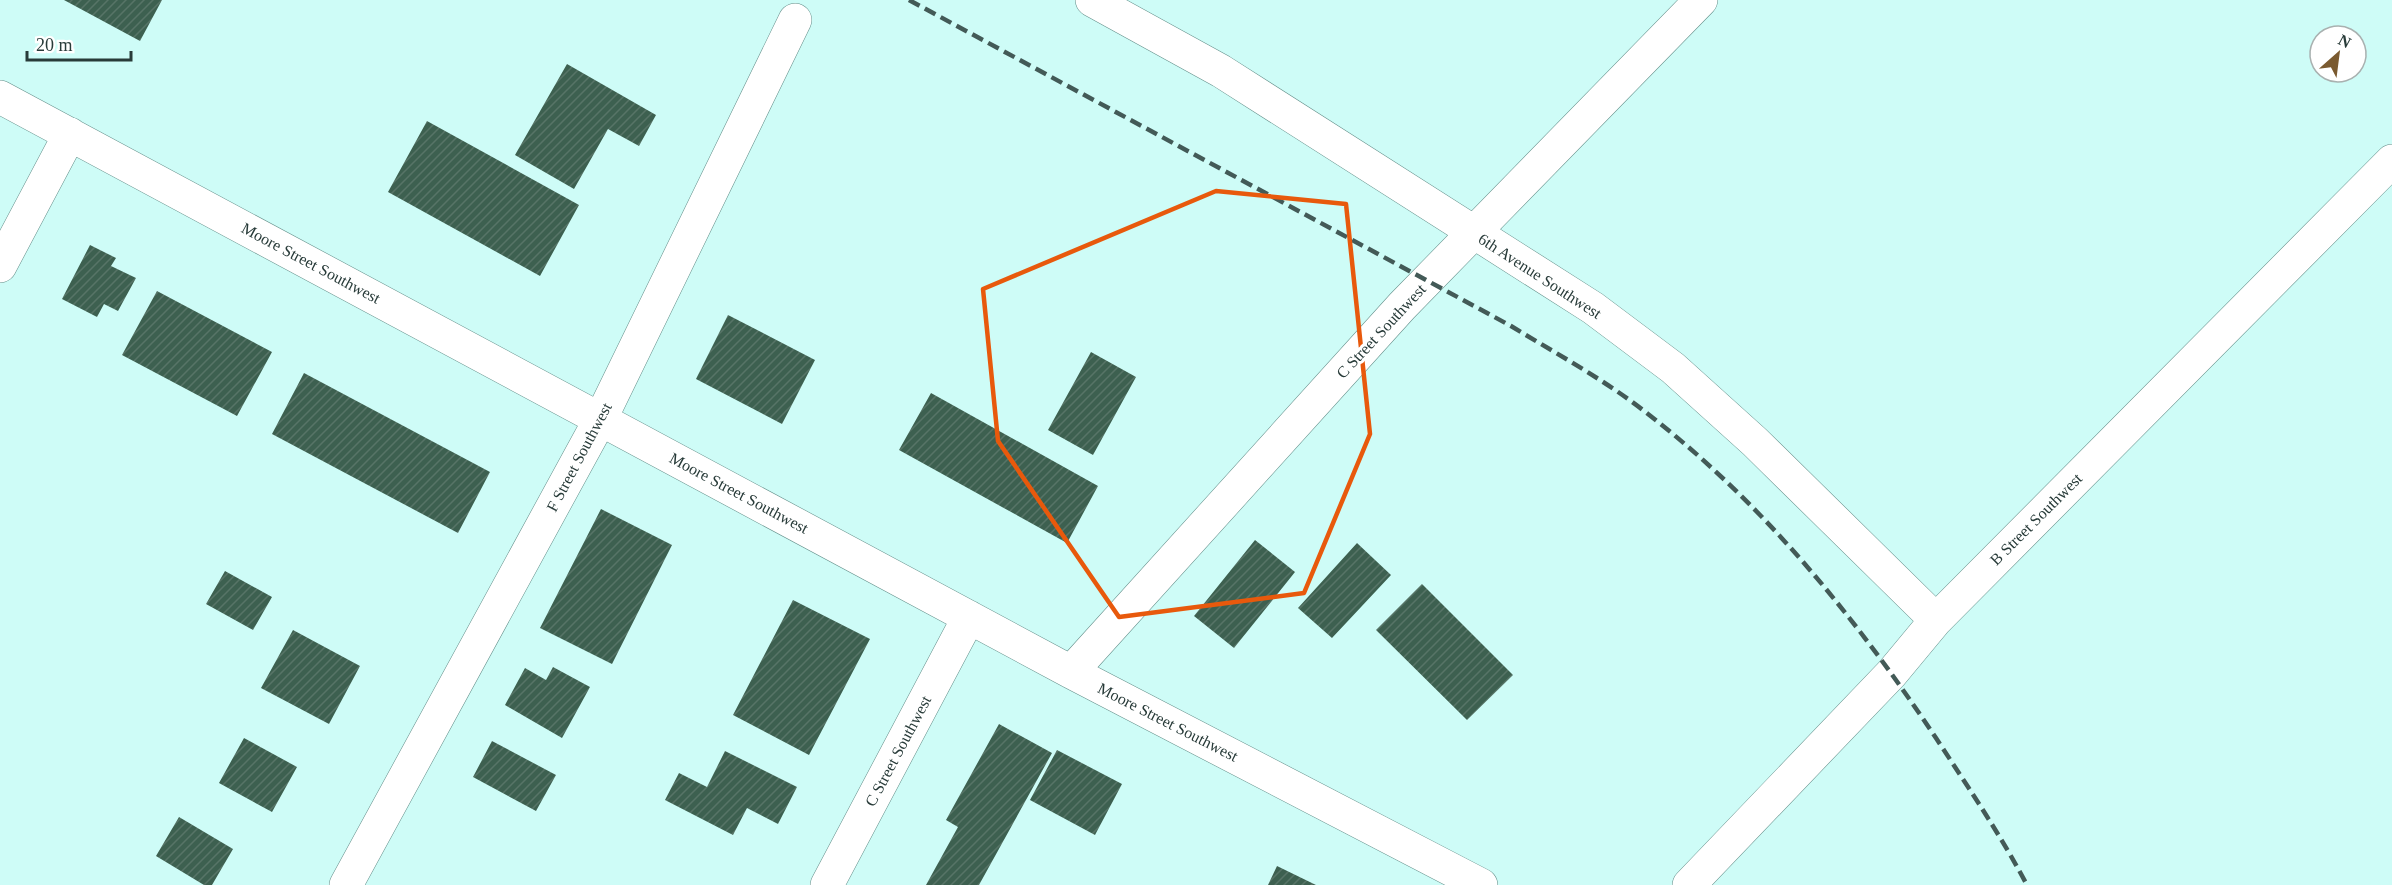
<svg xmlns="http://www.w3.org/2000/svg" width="2392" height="885" viewBox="0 0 2392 885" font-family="'Times New Roman',serif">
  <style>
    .building { fill: url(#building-hatch) }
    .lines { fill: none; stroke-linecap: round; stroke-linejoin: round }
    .minor-casing { stroke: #638e89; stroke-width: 34 }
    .minor { stroke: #fff; stroke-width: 33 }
    .rail { stroke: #435a57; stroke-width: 4.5; stroke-dasharray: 12 6; stroke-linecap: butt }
    .marked { fill: none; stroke: #e8590c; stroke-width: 4.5; stroke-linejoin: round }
    .labels { text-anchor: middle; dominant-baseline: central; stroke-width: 6; stroke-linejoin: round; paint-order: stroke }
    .street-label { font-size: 16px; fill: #283b39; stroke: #fff }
  </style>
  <defs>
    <pattern id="building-hatch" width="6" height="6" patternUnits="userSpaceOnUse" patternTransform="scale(1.5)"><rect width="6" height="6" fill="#3d6050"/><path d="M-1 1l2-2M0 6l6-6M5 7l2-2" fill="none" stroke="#577467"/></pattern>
  </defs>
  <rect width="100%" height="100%" fill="#cefcf7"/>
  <path class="building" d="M64,0H162L140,41Z
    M567,64L656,115L639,146L608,129L574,189L515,155Z
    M427,121L579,205L540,276L388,192Z
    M90,245L116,258L111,266L136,278L118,311L104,304L97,317L62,299Z
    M157,291L272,352L237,416L122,355Z
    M728,315L815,360L782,424L696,379Z
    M1091,352L1136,377L1093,455L1048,430Z
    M304,373L490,472L458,533L272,434Z
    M931,393L1098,486L1067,543L899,450Z
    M601,509L672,545L612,664L540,628Z
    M1255,540L1295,572L1234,648L1194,616Z
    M1357,543L1391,575L1332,638L1298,608Z
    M225,571L272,597L253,630L206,604Z
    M1422,584L1513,675L1467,720L1376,630Z
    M793,600L870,639L809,755L733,715Z
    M293,630L360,666L329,724L261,688Z
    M553,667L590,687L562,738L505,705L525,668L546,680Z
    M999,724L1052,753L979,885H926L958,827L946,820Z
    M244,738L297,767L272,812L219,783Z
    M492,741L556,775L536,811L473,777Z
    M1057,750L1122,784L1095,835L1030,800Z
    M725,751L797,787L778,824L747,808L733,835L665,800L679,773L707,787Z
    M179,817L233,849L212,885H204L156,856Z
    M1277,866L1316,885H1268Z"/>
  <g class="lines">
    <g class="minor-casing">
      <path id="minor" d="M1092,0L1221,71L1593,308L1673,368L1755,442L1936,620
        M0,97L1071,672L1481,885
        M0,266L70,134
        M1071,672L1402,306L1701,0
        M346,885L601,418L795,20
        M827,885L969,617
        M1689,885L1892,673L1936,620L2392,161"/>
    </g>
    <use href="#minor" class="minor"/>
    <path class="rail" d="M909,0L1511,326C1557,354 1605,380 1648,414C1764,504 1855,617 1936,738C1968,787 2000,834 2027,885"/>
  </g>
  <path class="marked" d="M1216,191L1346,204L1370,434L1304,593L1119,617L998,441L983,289Z"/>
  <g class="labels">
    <g class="street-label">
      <text transform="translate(311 263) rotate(28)">Moore Street Southwest</text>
      <text transform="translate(1540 276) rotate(33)">6th Avenue Southwest</text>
      <text transform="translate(1381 331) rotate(-47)">C Street Southwest</text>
      <text transform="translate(579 457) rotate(-62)">F Street Southwest</text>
      <text transform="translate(739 493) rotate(28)">Moore Street Southwest</text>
      <text transform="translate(2036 519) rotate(-45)">B Street Southwest</text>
      <text transform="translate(1168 722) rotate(27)">Moore Street Southwest</text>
      <text transform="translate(898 751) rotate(-62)">C Street Southwest</text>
    </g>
  </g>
  <g transform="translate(2338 54) rotate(28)"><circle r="28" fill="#ffffff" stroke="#a9b1b0" stroke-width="1.5"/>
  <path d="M0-4.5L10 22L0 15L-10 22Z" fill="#7a5a30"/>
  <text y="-9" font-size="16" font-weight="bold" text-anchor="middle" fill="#283b39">N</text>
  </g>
  <path d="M27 51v9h104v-9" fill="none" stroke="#283b39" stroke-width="3"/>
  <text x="36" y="51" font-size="18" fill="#283b39" stroke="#ffffff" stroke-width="4.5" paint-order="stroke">20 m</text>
</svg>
